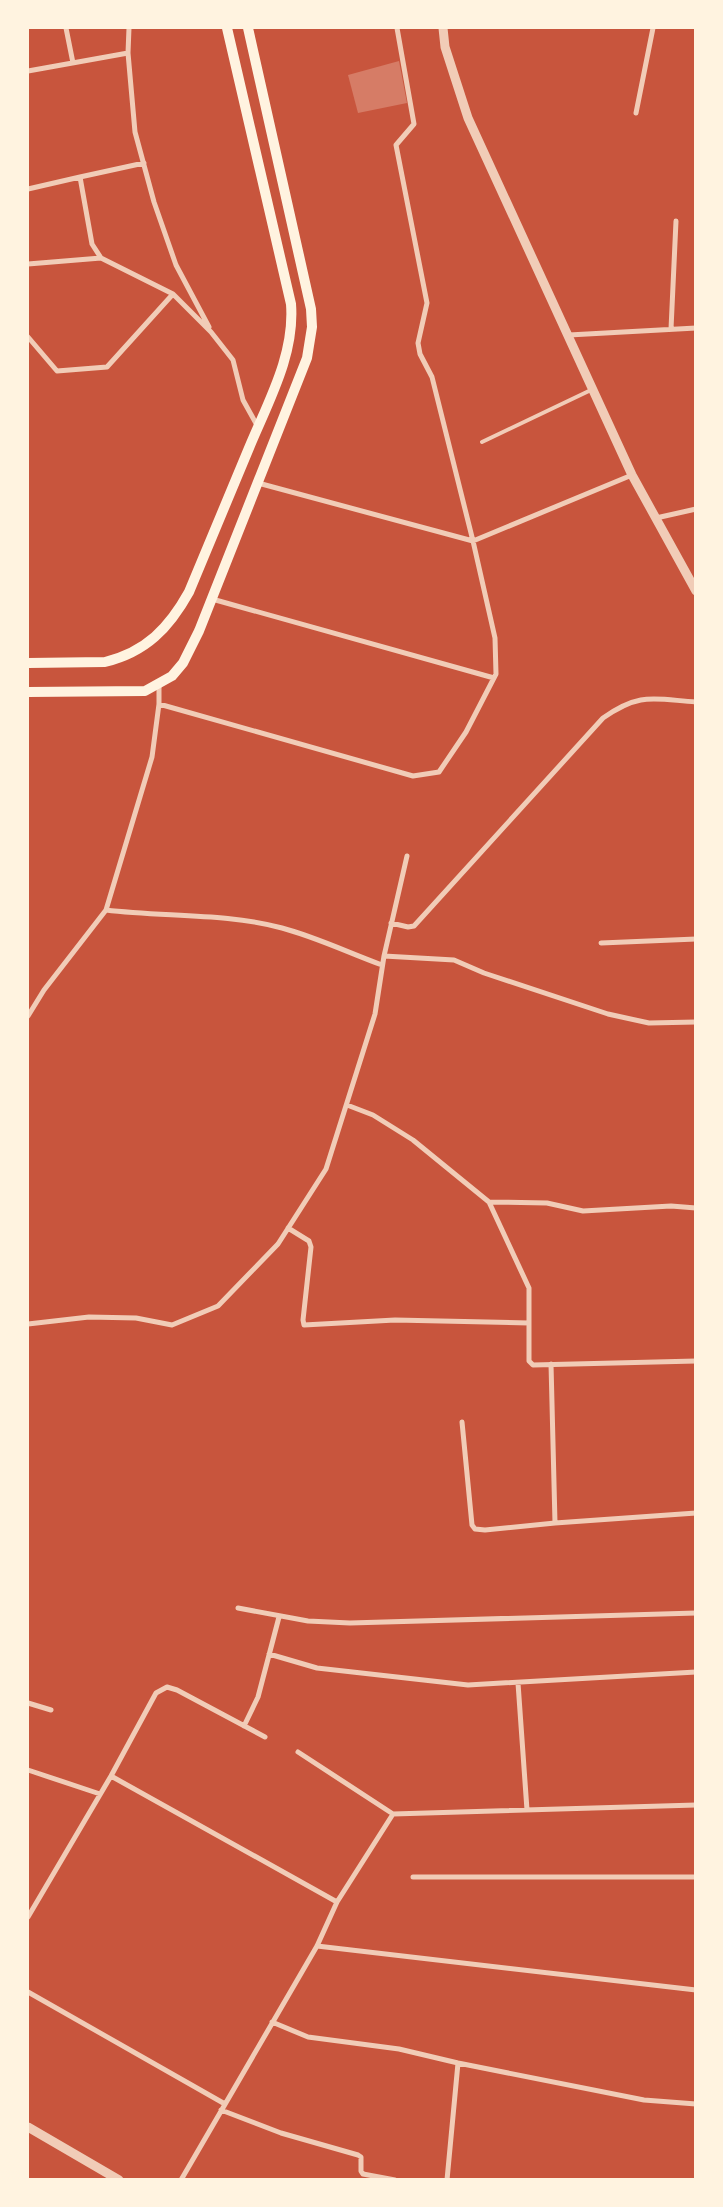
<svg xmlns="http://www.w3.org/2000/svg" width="723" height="2207" viewBox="0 0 723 2207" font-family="'Varela Round',sans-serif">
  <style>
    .building { fill: #d67c66 }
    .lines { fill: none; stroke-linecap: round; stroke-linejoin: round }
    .service { stroke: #f1ccb7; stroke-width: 4 }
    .minor { stroke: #f1ccb7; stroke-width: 5 }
    .tertiary { stroke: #f1ccb7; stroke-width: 9 }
    .secondary { stroke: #fff3e0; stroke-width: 10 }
  </style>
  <rect width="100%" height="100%" fill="#c8553d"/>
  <path class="building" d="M399,61L407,103L358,113L348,75Z"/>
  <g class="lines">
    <path class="service" d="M482,442L591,390"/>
    <path class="minor" d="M66,28L73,63
      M128,53L135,132L154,202L176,265L209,327
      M28,71L128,53L129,28
      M636,113L653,28
      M80,177L144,163
      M28,189L80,177L92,244L101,258L173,294L211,332L233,360L243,400L258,427
      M28,264L101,258
      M671,329L676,221
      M569,335L696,328
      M28,337L57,371L107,367L173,294
      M258,483L473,541L632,475
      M656,518L696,509
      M212,599L494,678
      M159,704L413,776L439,772L466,732L496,674L495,638L473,541L432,377L420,354L418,343L427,303L396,145L414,124L397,28
      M106,910C163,917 227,913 282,928C316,937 349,953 382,965
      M391,923L408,927L414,926L603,718C640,692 653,699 696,702
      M601,943L696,939
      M384,956L454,960L484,973L608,1014L649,1023L696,1022
      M28,1016L44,990L106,910L152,757L159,704V685
      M347,1105L373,1115L413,1140L489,1202L547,1203L583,1211L671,1206L696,1208
      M489,1202L529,1288V1361L533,1365L696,1361
      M288,1228L309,1241L311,1247L303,1320L304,1325L395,1320L529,1323
      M28,1324L89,1317L136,1318L172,1325L218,1306L278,1244L326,1169L375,1014L384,956L407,856
      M551,1364L555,1523
      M462,1422L472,1525L475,1529L485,1530L555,1523L696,1513
      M238,1608L308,1621L350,1623L696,1613
      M269,1654L317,1668L468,1685L696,1672
      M518,1683L527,1810
      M28,1703L51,1710
      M244,1726L258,1697L279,1617
      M298,1752L393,1814
      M28,1770L100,1794
      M111,1776L337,1902
      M413,1877H696
      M28,1917L111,1776L156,1693L167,1687L177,1690L265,1737
      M317,1946L696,1990
      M28,1992L225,2104
      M272,2022L308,2037L399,2049L458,2063L644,2100L696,2104
      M221,2110L281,2133L358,2155L361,2157V2171L363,2174L395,2180
      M181,2180L317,1946L337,1902L393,1814L696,1805
      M447,2180L458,2063"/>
    <path class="tertiary" d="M443,28L445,47L468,118L632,475L696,591
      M28,2127L119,2180"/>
    <path class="secondary" d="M28,663L105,662C146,652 169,628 189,592C209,544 229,496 249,448C268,402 295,355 291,304L227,28
      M28,692L145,691L172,676L183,663L199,631L307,358L312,327L311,309L248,28"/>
  </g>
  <rect width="723" height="2207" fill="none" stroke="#fff3e0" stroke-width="58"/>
</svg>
